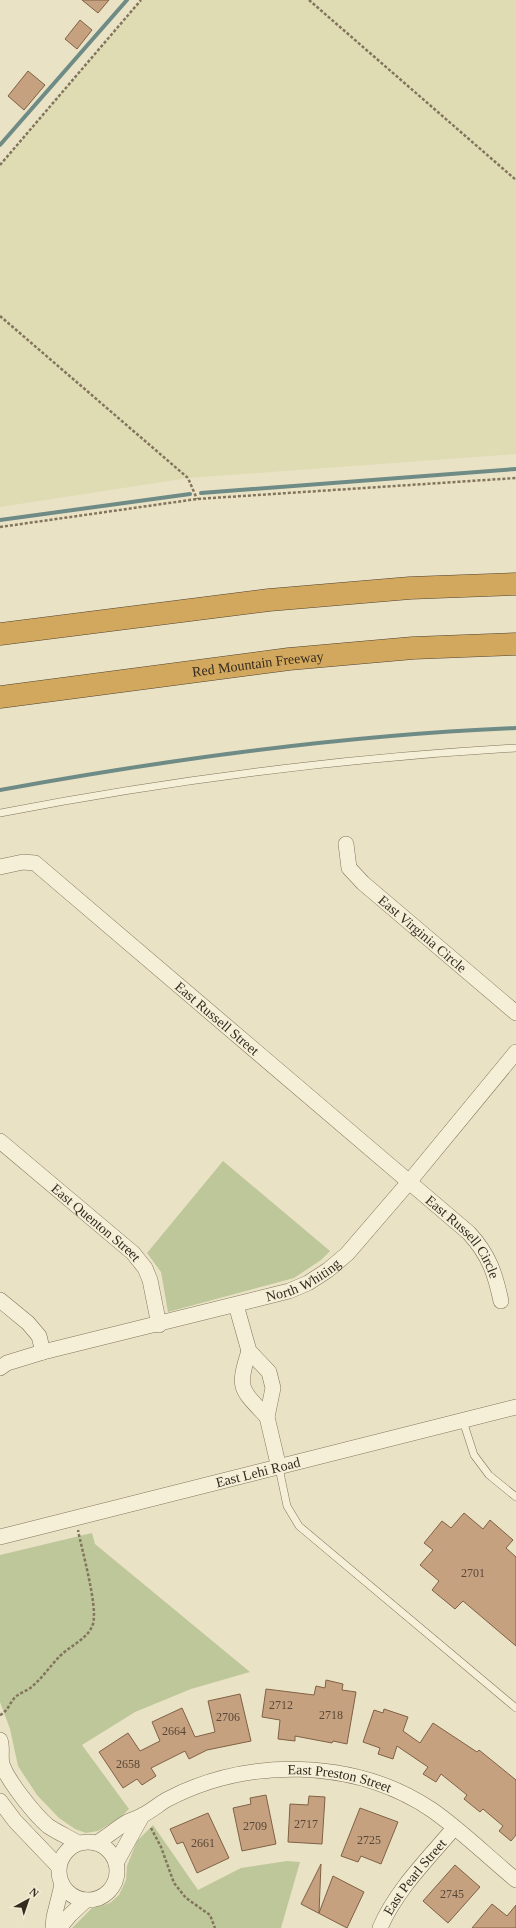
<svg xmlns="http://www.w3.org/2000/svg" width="516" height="1928" viewBox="0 0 516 1928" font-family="Georgia,serif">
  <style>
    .farmland { fill: #dfdbb3 }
    .green { fill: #bec79a }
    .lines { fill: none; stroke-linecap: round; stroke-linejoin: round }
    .stream { stroke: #6e8b86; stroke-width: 4 }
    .building { fill: #c5a17f; stroke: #806145 }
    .lane-casing { stroke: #83745d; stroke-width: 8 }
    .street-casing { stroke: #83745d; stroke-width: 16 }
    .highway-casing { stroke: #514331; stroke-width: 23 }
    .path { stroke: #83745d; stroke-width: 2.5; stroke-dasharray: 3 2; stroke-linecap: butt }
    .lane { stroke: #f5efd8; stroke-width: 7 }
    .street { stroke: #f5efd8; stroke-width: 15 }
    .highway { stroke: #d1a85e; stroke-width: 22 }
    .labels { text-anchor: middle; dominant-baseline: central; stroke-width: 3.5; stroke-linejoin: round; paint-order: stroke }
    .number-label { font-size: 12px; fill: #594837 }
    .street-label { font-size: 14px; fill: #352b1f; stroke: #f2ecd4 }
  </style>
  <rect width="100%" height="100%" fill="#eae2c5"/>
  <path class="farmland" d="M141,0H516V454L188,478L0,507V165Z"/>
  <path class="green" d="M223,1161L330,1251L321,1260L294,1278L168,1312L161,1272L147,1253Z
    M92,1533L95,1544L250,1672L191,1689L135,1712L82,1745L129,1809L121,1817L98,1831L86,1833L75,1829L59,1818L37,1795L18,1766L10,1729L0,1702V1555Z
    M153,1825L198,1890L241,1868L287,1861L300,1862L281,1928H72L92,1908L110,1903L119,1895L126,1880L127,1866L137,1841Z"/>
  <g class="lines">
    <path class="stream" d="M0,145L127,0
      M201,493L516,469
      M0,520L190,494
      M0,790C170,759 343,735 516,728"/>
  </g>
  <path class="building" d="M82,0H109L98,13Z
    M80,20L92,30L77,49L65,39Z
    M28,71L45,85L24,110L8,96Z
    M464,1513L483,1529L490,1520L513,1540L506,1548L516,1557V1646L463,1601L455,1609L432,1590L439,1581L420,1565L433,1550L424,1543L442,1521L451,1528Z
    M326,1680L343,1684L342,1690L356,1692L347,1744L333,1741L332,1743L295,1736V1741L278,1739L280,1720L262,1717L266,1689L314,1695L316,1686L325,1688Z
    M240,1694L251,1741L207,1750L189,1759L185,1751L151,1768L156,1776L142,1785L137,1779L123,1788L99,1752L128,1733L140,1751L160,1741L152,1722L182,1708L195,1737L215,1732L208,1701Z
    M384,1709L408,1717L403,1731L420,1743L433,1723L477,1752L479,1750L516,1780V1835L511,1841L499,1831L503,1826L483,1809L480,1812L464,1799L467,1795L441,1774L436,1782L423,1774L428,1767L397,1746L393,1759L378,1754L380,1748L363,1742L374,1710L383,1713Z
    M266,1795L276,1844L242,1851L233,1808L251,1804L250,1798Z
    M309,1796L325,1797L322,1844L288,1842L290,1804L308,1805Z
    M360,1808L398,1822L381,1864L361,1856L358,1862L341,1856Z
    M208,1813L229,1858L197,1873L183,1842L177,1844L170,1829Z
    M321,1864L319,1913L333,1876L364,1892L347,1928L301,1904Z
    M455,1865L480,1887L448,1923L423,1901Z
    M492,1904L507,1916L516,1905V1928H472Z"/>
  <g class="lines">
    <g class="lane-casing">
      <path id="lane" d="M0,813C170,780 343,758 516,748
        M463,1421L474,1455L489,1475L516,1497
        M279,1468L287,1506L299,1526L516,1708"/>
    </g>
    <g class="street-casing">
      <g id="street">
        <path id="s1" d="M346,844L349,868L363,883L516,1013"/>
        <path id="s2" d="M0,867L23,862L35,863L469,1233C489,1255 495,1273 501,1301"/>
        <path id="s3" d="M0,1141L133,1253L145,1268L150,1280L159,1325"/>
        <path d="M0,1300L28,1323L39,1336L43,1352"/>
        <path d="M236,1305L249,1351L269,1372L273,1388L267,1417L279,1468"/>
        <path d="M249,1351C237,1389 240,1388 267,1417"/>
        <path id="s4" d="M0,1368L7,1363L43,1352L289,1291L308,1283L328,1270L347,1254L409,1182L516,1052"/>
        <path id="s5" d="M0,1537L516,1407"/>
        <path d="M0,1740C3,1748 0,1756 2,1764C7,1780 35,1815 48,1826C57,1832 68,1837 78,1843"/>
        <path d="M0,1801L15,1821L58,1866"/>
        <circle cx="88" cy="1871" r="29"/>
        <path id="s6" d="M97,1843C106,1837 115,1830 124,1824C129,1820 137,1819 143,1815C151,1811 158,1805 166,1800C247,1757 355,1758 432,1810C462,1831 488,1857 516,1880"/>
        <path d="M116,1863L142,1816"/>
        <path d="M53,1928L54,1917L62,1885"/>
        <path d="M59,1928L70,1915L86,1900"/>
        <path id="s7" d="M380,1928C396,1890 428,1859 454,1828"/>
      </g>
    </g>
    <g class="highway-casing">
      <g id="highway">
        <path d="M0,634L269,600L410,588L516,584"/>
        <path id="s8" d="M0,697L289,659L413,648L516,644"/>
      </g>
    </g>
    <path class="path" d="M309,0L516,180
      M0,165L141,0
      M0,316L188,478L197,499
      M0,527L197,499L516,478
      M0,1715C9,1711 10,1700 18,1695C21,1693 25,1691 29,1689C41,1680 50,1666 60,1656C71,1645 88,1639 93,1624C98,1606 82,1551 78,1530
      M151,1828L161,1847L174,1883L186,1898L210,1915L215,1928"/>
    <use href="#lane" class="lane"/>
    <use href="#street" class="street"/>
    <use href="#highway" class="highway"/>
  </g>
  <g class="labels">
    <g class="number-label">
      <text x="473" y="1573">2701</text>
      <text x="281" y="1705">2712</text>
      <text x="331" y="1715">2718</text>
      <text x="228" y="1717">2706</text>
      <text x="174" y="1731">2664</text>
      <text x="128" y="1764">2658</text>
      <text x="306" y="1824">2717</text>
      <text x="255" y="1826">2709</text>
      <text x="369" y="1840">2725</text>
      <text x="203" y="1843">2661</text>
      <text x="452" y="1894">2745</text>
    </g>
    <g class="street-label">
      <text stroke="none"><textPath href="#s8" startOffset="260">Red Mountain Freeway</textPath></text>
      <text stroke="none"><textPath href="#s1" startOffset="123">East Virginia Circle</textPath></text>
      <text stroke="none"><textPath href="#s2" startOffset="275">East Russell Street</textPath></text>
      <text stroke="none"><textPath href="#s3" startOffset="126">East Quenton Street</textPath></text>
      <text stroke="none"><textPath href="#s2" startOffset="605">East Russell Circle</textPath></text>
      <text stroke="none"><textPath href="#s4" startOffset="317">North Whiting</textPath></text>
      <text stroke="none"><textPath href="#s5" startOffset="266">East Lehi Road</textPath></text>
      <text stroke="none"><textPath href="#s6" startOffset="261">East Preston Street</textPath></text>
      <text stroke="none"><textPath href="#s7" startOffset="62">East Pearl Street</textPath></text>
    </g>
  </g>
  <g transform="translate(28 1900) rotate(40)" stroke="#f2ecd4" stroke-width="3" paint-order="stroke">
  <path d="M0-3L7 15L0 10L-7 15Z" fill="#352b1f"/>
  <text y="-6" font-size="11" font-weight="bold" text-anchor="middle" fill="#352b1f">N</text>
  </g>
</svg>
